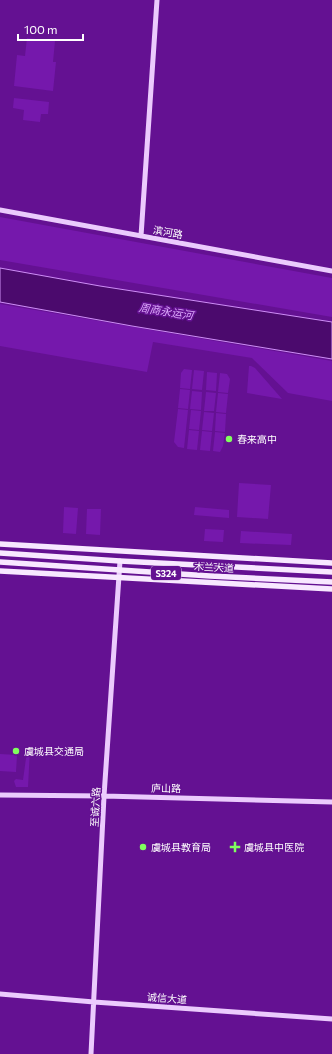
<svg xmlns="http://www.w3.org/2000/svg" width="332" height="1054" viewBox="0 0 332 1054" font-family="Commissioner,'Noto Sans SC',sans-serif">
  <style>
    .green { fill: #7518ac }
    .water { fill: #4b0a6d; stroke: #ce8ef6 }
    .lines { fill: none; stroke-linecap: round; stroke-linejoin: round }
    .secondary { stroke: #ebcbfd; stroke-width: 5 }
    .primary { stroke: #f8e8ff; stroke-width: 5.5 }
    .poi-dot { fill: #80ff5e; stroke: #641192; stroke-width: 1.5 }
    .labels { text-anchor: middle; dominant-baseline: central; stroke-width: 3; stroke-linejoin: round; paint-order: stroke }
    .shield { fill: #641192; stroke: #d0b8de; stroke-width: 1 }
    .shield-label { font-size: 9px; font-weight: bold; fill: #fff }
    .street-label { font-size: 10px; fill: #fff; stroke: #641192 }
    .poi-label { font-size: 10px; fill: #fff; stroke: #641192; text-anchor: start }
    .water-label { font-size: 11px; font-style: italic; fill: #dba8fa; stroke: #641192 }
  </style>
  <rect width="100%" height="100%" fill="#641192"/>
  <path class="green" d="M27,38L55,41L53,62H56L53,91L14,86L17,55L25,56Z
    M14,98L49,102L48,114H41L40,122L23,120L24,110L13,108Z
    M0,217L332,278V317L0,260Z
    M0,304L332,361V401L288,393L252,358L153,342L147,372L0,346Z
    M249,366H251L255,368L282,399L247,393Z
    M184,369L192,370L190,389L180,388L181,373Z
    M194,370L204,371L202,390L192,389Z
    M207,372L217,373L216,391L206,390Z
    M220,373L227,374L230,379L228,393L218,392Z
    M180,389L190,390L188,409L178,408Z
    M192,391L202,392L201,410L190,409Z
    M206,392L216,393L214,411H204Z
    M218,393L228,394L226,413L216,412Z
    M178,409L188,410L184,448L178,447L174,442Z
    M191,410L201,411L199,430L189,429Z
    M204,412L214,413L212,431L202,430Z
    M216,413L226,414L225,432L215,431Z
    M189,430L199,431L197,450L187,449Z
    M202,431L212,432L210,451L200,450Z
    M215,432L225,433L223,446L220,452L213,451Z
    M239,483L271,485L268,519L237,517Z
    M64,507L78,508L76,534L63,533Z
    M195,507L229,510V518L194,515Z
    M87,509H101L100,535L86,534Z
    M205,529L224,530L223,542L204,541Z
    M241,531L292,534L291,545L240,543Z
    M30,749L28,787H16L14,781L16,779L23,780L27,751Z
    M0,754L17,755L16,772L0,771Z"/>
  <path class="water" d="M0,268L100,286L332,322V359L132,326L0,302Z"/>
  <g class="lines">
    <path class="secondary" d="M0,210L332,271
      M141,236L157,0
      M0,795L104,796L332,802
      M0,994L94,1002L332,1019
      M91,1054L104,796L120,561"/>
    <path class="primary" d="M0,544L332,563
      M0,553L120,561L332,572
      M0,562L210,576L332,582
      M0,571L332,589"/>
  </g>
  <g class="poi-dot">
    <circle cx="229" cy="439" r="4"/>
    <circle cx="16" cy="751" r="4"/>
    <circle cx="143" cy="847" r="4"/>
    <path d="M233 841h4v4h4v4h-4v4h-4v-4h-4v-4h4z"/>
  </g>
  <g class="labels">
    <rect class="shield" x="151" y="566" width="30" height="14" rx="3"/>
    <g class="shield-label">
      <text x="166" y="573">S324</text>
    </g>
    <g class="street-label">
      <text transform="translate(168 232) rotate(10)">滨河路</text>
      <text transform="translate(214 567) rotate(3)">木兰大道</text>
      <text transform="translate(166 788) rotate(1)">庐山路</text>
      <text transform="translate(95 807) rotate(-87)">至诚六路</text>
      <text transform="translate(167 998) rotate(4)">诚信大道</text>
    </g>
    <g class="poi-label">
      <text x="237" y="439">春来高中</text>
      <text x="24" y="751">虞城县交通局</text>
      <text x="151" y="847">虞城县教育局</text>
      <text x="244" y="847">虞城县中医院</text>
    </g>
    <g class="water-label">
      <text transform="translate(166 311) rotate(9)">周商永运河</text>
    </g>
  </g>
  <path d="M18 34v6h65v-6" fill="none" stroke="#ffffff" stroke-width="2"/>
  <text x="24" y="34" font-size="12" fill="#ffffff" stroke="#641192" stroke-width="3" paint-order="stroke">100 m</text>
</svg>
